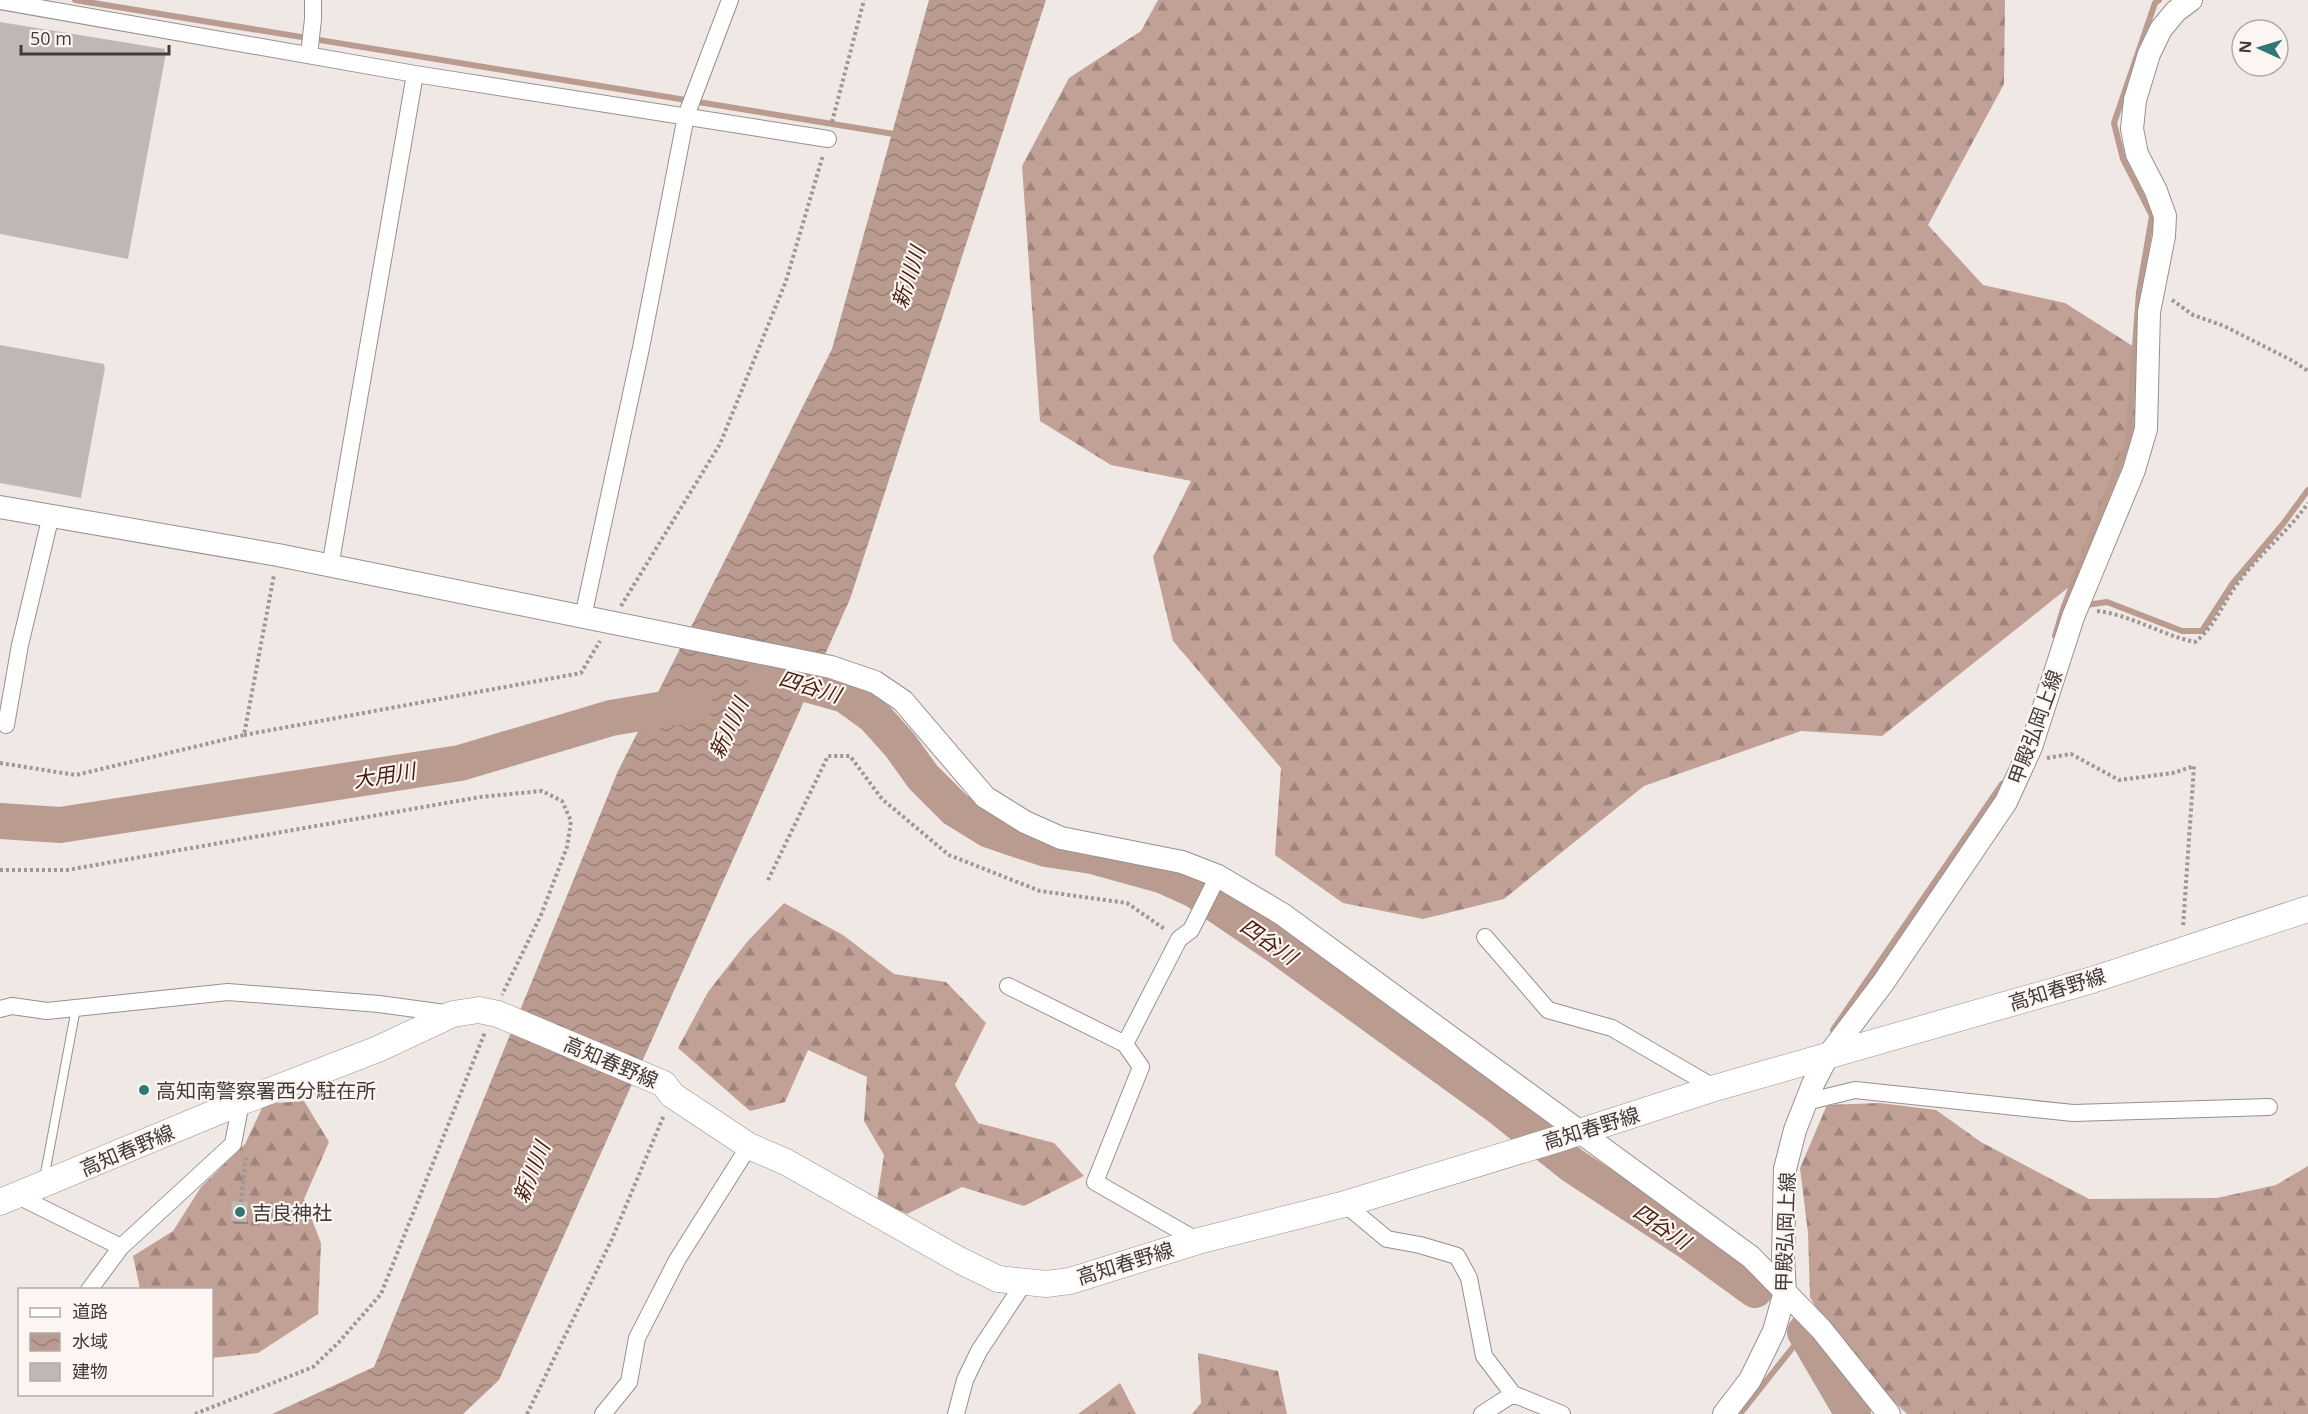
<svg xmlns="http://www.w3.org/2000/svg" width="2308" height="1414" viewBox="0 0 2308 1414" font-family="'Open Sans','Noto Sans JP',sans-serif">
  <style>
    .forest { fill: url(#forest-firs) }
    .water { fill: url(#water-waves) }
    .shadow { fill: #0003 }
    .lines { fill: none; stroke-linecap: round; stroke-linejoin: round }
    .stream { stroke: #ba9b90; stroke-width: 6 }
    .river { stroke: #ba9b90; stroke-width: 36 }
    .building { fill: #beb7b4 }
    .lane-casing { stroke: #97908e; stroke-width: 10 }
    .street-casing { stroke: #97908e; stroke-width: 18 }
    .secondary-casing { stroke: #97908e; stroke-width: 24 }
    .primary-casing { stroke: #97908e; stroke-width: 27 }
    .path { stroke: #9d9795; stroke-width: 4; stroke-dasharray: 3 3; stroke-linecap: butt }
    .lane { stroke: #fff; stroke-width: 8 }
    .street { stroke: #fff; stroke-width: 16 }
    .secondary { stroke: #fff; stroke-width: 22 }
    .primary { stroke: #fff; stroke-width: 26 }
    .poi-dot { fill: #2f7874; stroke: #fdf5f2; stroke-width: 2 }
    .labels { text-anchor: middle; dominant-baseline: central; stroke-width: 4.5; stroke-linejoin: round; paint-order: stroke }
    .street-label { font-size: 20px; fill: #3e3b3a; stroke: #fdf5f2 }
    .poi-label { font-size: 20px; fill: #3e3b3a; stroke: #fdf5f2; text-anchor: start }
    .water-label { font-size: 21px; font-style: italic; fill: #461b0a; stroke: #fdf5f2 }
  </style>
  <defs>
    <pattern id="forest-firs" width="22" height="20" patternUnits="userSpaceOnUse" patternTransform="scale(1.5)"><rect width="22" height="20" fill="#c1a196"/><path d="M5 1l3.5 6h-7zM16 11l3.5 6h-7z" fill="#9e847b"/></pattern>
    <pattern id="water-waves" width="16" height="10" patternUnits="userSpaceOnUse" patternTransform="scale(1.5)"><rect width="16" height="10" fill="#ba9b90"/><path d="M0 5q4-4 8 0t8 0" fill="none" stroke="#998077"/></pattern>
  </defs>
  <rect width="100%" height="100%" fill="#f0e8e5"/>
  <path class="forest" d="M1158,0H2005L2004,84L1928,225L1983,285L2065,303L2139,350L2140,434L2074,583L1882,736L1801,731L1644,786L1504,899L1423,919L1343,903L1275,855L1281,768L1173,641L1153,557L1191,481L1111,465L1040,421L1022,166L1069,78L1141,31Z
    M784,903L843,935L894,974L946,982L986,1023L955,1085L978,1123L1054,1143L1084,1176L1024,1206L962,1187L907,1214L877,1200L884,1155L864,1121L867,1077L808,1050L785,1102L750,1111L678,1048L708,992L747,942Z
    M304,1101L329,1142L304,1199L321,1243L318,1314L258,1353L212,1358V1290L140,1289L133,1256L173,1231L201,1187L245,1144L264,1104Z
    M1880,1103L1936,1110L1981,1142L2089,1199L2217,1198L2276,1185L2308,1166V1414H1907L1842,1352L1810,1297L1808,1233L1800,1168L1827,1105Z
    M1198,1353L1278,1371L1287,1414H1192L1201,1403Z
    M1120,1383L1136,1414H1078Z"/>
  <path class="water" d="M929,0H1046L850,599L499,1380L463,1414H272L374,1367L618,771L832,349Z"/>
  <path class="shadow" d="M0,24L164,50L166,53L128,259L0,234Z
    M0,346L104,365L105,368L81,498L0,483Z
    M247,1203L248,1224H234L232,1221Z"/>
  <g class="lines">
    <path class="stream" d="M75,0L900,135
      M2086,605L2107,602L2182,631H2202L2233,583L2283,524L2308,490
      M2055,636L2063,609L2128,440L2139,292L2152,216L2123,159L2114,123L2155,3L2159,0
      M1833,1030L2002,784
      M1740,1414L1805,1332"/>
    <path class="river" d="M764,672L845,695L874,716L900,745L923,777L955,809L989,830L1046,849L1092,856L1164,876L1195,890L1276,945L1499,1107L1572,1165L1689,1242L1755,1290
      M0,821L60,825L460,763L611,718L694,704
      M1805,1332L1853,1414"/>
  </g>
  <path class="building" d="M0,22L165,49L127,257L0,232Z
    M0,345L104,364L80,496L0,481Z
    M232,1201L248,1202L247,1222L231,1221Z"/>
  <g class="lines">
    <g class="lane-casing">
      <path id="lane" d="M44,1179L76,1008"/>
    </g>
    <g class="street-casing">
      <path id="street" d="M0,1L415,74L828,139
        M309,55L313,19V0
        M330,567L415,74
        M583,617L641,348L686,116L730,0
        M6,725L20,645L51,515
        M1485,937L1548,1010L1612,1028L1715,1088
        M1008,986L1125,1044
        M0,1009L12,1006L47,1011L228,992L379,1004L452,1014
        M1806,1102L1855,1090L2073,1113L2269,1107
        M21,1195L24,1199L121,1247L233,1144L241,1102
        M1345,1204L1387,1239L1420,1245L1457,1256L1469,1278L1484,1356L1513,1394L1562,1414
        M1198,1241L1095,1182L1141,1067L1125,1044L1179,939L1191,930L1218,876
        M89,1290L121,1247
        M603,1414L629,1382L637,1338L677,1260L749,1146
        M956,1414L965,1380L979,1351L1024,1283
        M1482,1414L1513,1394"/>
    </g>
    <g class="secondary-casing">
      <path id="secondary" d="M0,507L278,555L831,667L875,682L903,701L985,797L1025,822L1061,838L1182,862L1218,876L1282,914L1751,1257L1821,1329L1889,1414
        M1724,1414L1750,1380L1774,1331L1785,1292L1783,1257L1785,1169L1795,1130L1813,1084L1827,1057L1883,983L2006,802L2031,747L2073,617L2134,470L2146,429L2149,312L2164,236L2165,216L2156,191L2137,154L2132,129L2135,100L2149,54L2161,29L2176,11L2191,0"/>
    </g>
    <g class="primary-casing">
      <path id="primary" d="M0,1202L241,1102L378,1049L453,1014L479,1010L498,1014L664,1084L672,1095L749,1146L786,1162L961,1261L998,1279L1046,1284L1070,1281L1198,1241L1345,1204L1558,1139L1715,1088L2092,980L2308,909"/>
    </g>
    <path class="path" d="M832,122L864,0
      M2172,300L2193,315L2224,326L2293,361L2308,371
      M621,606L720,444L786,281L823,155
      M2097,611C2132,615 2161,635 2195,642C2214,628 2224,601 2238,583C2259,554 2288,532 2308,503
      M244,735L581,673L600,641
      M2047,758L2071,754L2119,780L2173,773L2194,766L2183,927
      M0,763L76,775L244,735L274,575
      M0,870H67L480,797L542,791L562,801L571,821L567,847L541,915L502,995
      M768,880L828,756H850L882,799L949,855L1040,891L1127,903L1166,930
      M241,1202L246,1156
      M195,1414L313,1367L339,1342L381,1294L485,1032
      M527,1414L612,1239L664,1115"/>
    <use href="#lane" class="lane"/>
    <use href="#street" class="street"/>
    <use href="#secondary" class="secondary"/>
    <use href="#primary" class="primary"/>
  </g>
  <g class="poi-dot">
    <circle cx="144" cy="1090" r="6"/>
    <circle cx="240" cy="1212" r="6"/>
  </g>
  <g class="labels">
    <g class="street-label">
      <text transform="translate(2035 727) rotate(-70)">甲殿弘岡上線</text>
      <text transform="translate(2057 989) rotate(-17)">高知春野線</text>
      <text transform="translate(611 1062) rotate(23)">高知春野線</text>
      <text transform="translate(1591 1128) rotate(-17)">高知春野線</text>
      <text transform="translate(127 1150) rotate(-23)">高知春野線</text>
      <text transform="translate(1785 1232) rotate(-88)">甲殿弘岡上線</text>
      <text transform="translate(1125 1263) rotate(-17)">高知春野線</text>
    </g>
    <g class="poi-label">
      <text x="156" y="1090">高知南警察署西分駐在所</text>
      <text x="252" y="1212">吉良神社</text>
    </g>
    <g class="water-label">
      <text transform="translate(908 277) rotate(-72)">新川川</text>
      <text transform="translate(810 686) rotate(17)">四谷川</text>
      <text transform="translate(728 728) rotate(-65)">新川川</text>
      <text transform="translate(384 775) rotate(-9)">大用川</text>
      <text transform="translate(1269 941) rotate(35)">四谷川</text>
      <text transform="translate(531 1172) rotate(-68)">新川川</text>
      <text transform="translate(1662 1226) rotate(34)">四谷川</text>
    </g>
  </g>
  <rect x="18" y="1288" width="195" height="108" fill="#fdf5f2" stroke="#b1aba8" stroke-width="1.5"/>
  <rect x="30" y="1308" width="30" height="9" fill="#ffffff" stroke="#b1aba8" stroke-width="1.5"/>
  <text x="72" y="1318" font-size="18" fill="#3e3b3a">道路</text>
  <rect x="30" y="1333" width="30" height="18" fill="url(#water-waves)" stroke="#b1aba8" stroke-width="1.5"/>
  <text x="72" y="1348" font-size="18" fill="#3e3b3a">水域</text>
  <rect x="30" y="1363" width="30" height="18" fill="#beb7b4" stroke="#b1aba8" stroke-width="1.5"/>
  <text x="72" y="1378" font-size="18" fill="#3e3b3a">建物</text>
  <g transform="translate(2260 48) rotate(274)"><circle r="28" fill="#fdf5f2" stroke="#b1aba8" stroke-width="1.5"/>
  <path d="M0-4.5L10 22L0 15L-10 22Z" fill="#2f7874"/>
  <text y="-9" font-size="16" font-weight="bold" text-anchor="middle" fill="#3e3b3a">N</text>
  </g>
  <path d="M21 45v9h148v-9" fill="none" stroke="#3e3b3a" stroke-width="3"/>
  <text x="30" y="45" font-size="18" fill="#3e3b3a" stroke="#fdf5f2" stroke-width="4.5" paint-order="stroke">50 m</text>
</svg>
